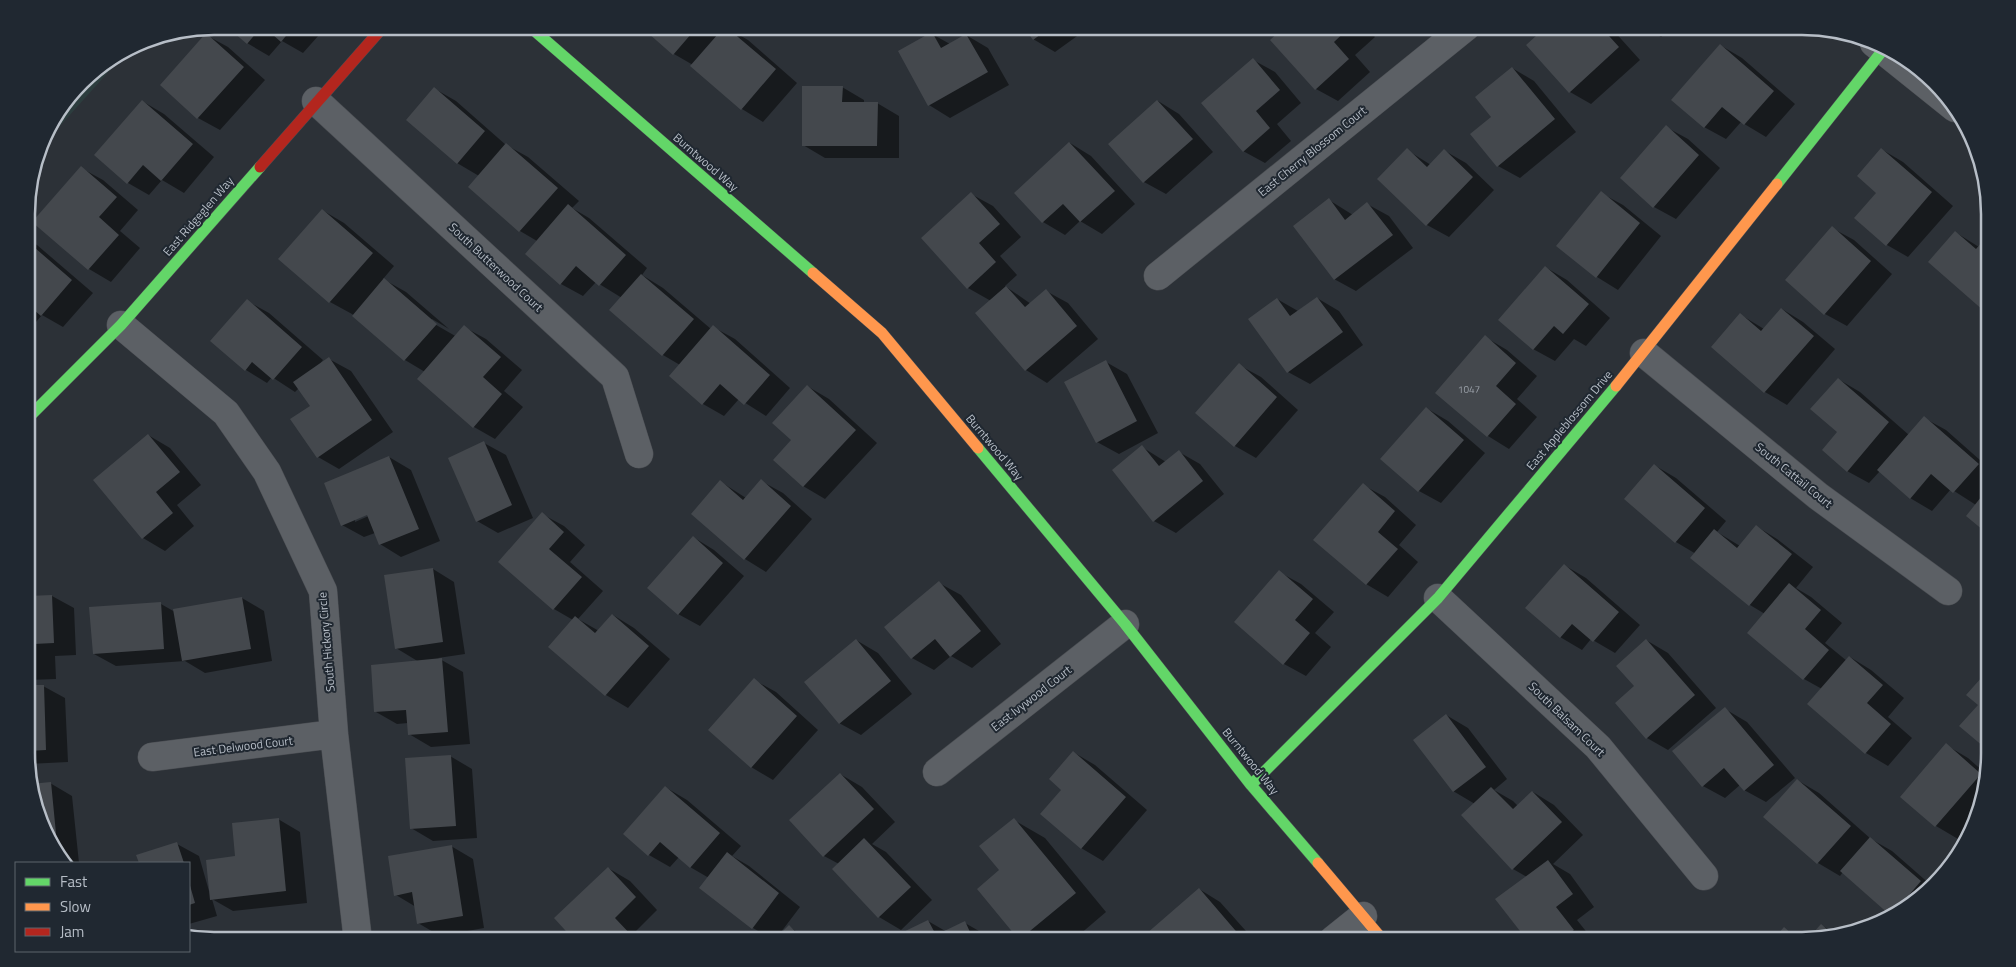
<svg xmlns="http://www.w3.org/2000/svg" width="2016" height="967" viewBox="0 0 2016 967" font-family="'Titillium Web',sans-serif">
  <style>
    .green { fill: #2c3d3e }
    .shadow { fill: #0007; fill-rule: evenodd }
    .building { fill: #44484d }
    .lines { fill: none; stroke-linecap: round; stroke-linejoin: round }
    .street-casing { stroke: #4a4d52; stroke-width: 29 }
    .fast-casing { stroke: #4a4d52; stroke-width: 12 }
    .slow-casing { stroke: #4a4d52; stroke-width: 12 }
    .jam-casing { stroke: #4a4d52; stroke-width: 12 }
    .street { stroke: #5c6065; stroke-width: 28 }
    .fast { stroke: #63d668; stroke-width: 11 }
    .slow { stroke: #ff974d; stroke-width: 11 }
    .jam { stroke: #b3261e; stroke-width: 11 }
    .labels { text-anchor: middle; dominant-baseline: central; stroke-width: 4; stroke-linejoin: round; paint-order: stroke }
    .number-label { font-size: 10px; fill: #9aa0a8 }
    .street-label { font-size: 12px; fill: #b7bec7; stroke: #202831 }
    .rim { fill: none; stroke: #b7bec7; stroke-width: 2.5 }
  </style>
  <rect width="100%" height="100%" fill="#2c3137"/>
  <path class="green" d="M129,49L42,146L46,131L90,73Z"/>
  <path class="shadow" d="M228,26H327L303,53L282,41L269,56L247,43Z
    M642,26H731L729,29L748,40L797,83L763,122L742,109L693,65L674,54Z
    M1024,26H1091L1055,52L1033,39Z
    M1287,26H1365L1375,37L1355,55L1370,72L1338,101L1316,89Z
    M1548,26H1573L1579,30L1582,26H1606L1613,30L1640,60L1591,104L1570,92Z
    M1642,26H1675L1661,37Z
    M932,34L950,44L966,35L988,48L1009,85L950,118L929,105Z
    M206,35L228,47L265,80L220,130L198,118Z
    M1720,45L1742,58L1795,104L1766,137L1741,122L1726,139L1704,127Z
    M1253,60L1275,72L1301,103L1277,124L1291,141L1265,163L1243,151Z
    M1512,68L1534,81L1576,132L1520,178L1498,166L1493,117Z
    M842,87L864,100V103H877L899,116V158H825L803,145Z
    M435,89L456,101L506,145L528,157L579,201L572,208L589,218L647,268L642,275L663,288L711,329L713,327L735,339L790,388L766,416L739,399L724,416L703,404L680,365L663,355L611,310L622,298L596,282L583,296L561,284L526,254L537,241L520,231L470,187L479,176L457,163Z
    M142,101L164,114L214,157L184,193L162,180L149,195L128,183Z
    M1158,101L1179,114L1213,152L1166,194L1144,182Z
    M1666,127L1688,139L1720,168L1676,219L1654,207Z
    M1070,143L1091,156L1135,204L1102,234L1080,221L1065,235L1043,222Z
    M1881,149L1903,162L1953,206L1908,257L1887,245L1878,193Z
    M1407,150L1431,165L1445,151L1466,163L1494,190L1449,237L1427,225Z
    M81,168L103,180L138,210L120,231L140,248L111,282L89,269L34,222Z
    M1601,193L1623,205L1661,236L1618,290L1597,277Z
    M971,194L993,206L1021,237L1000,256L1017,275L1005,286L1031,304L1046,291L1068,303L1098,339L1047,383L1026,370L991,301L968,288Z
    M1329,200L1353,215L1367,204L1389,216L1413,248L1356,291L1334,279Z
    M322,210L344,223L394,266L383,279L406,292L449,329L432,319L431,322L457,337L464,327L486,339L522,370L504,391L523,407L495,439L474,427L425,372L405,360L352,314L330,302L280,259Z
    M1832,228L1854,240L1892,274L1847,326L1825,314Z
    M1955,232L1979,247L1988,237L1989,312L1929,262Z
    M27,239L37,245L93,293L63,327L42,315L30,329L27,327Z
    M1545,267L1567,280L1610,318L1586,346L1574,339L1555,361L1533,349Z
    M1317,298L1339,311L1363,345L1310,384L1288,372L1277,299L1298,311Z
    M247,301L269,313L323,360L319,365L329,359L351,371L393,432L339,469L318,457L312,407L299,388L295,392L272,377L267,383L246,370Z
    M1782,309L1803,322L1835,349L1787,405L1765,392L1713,347L1741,315L1764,329Z
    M1485,337L1507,350L1537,376L1517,399L1537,417L1509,449L1488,436L1437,392Z
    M1106,362L1127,374L1158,433L1119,454L1097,442Z
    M1239,365L1261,377L1298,410L1256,458L1235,446Z
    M1838,379L1860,392L1909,435L1924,418L1946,430L1989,468V533L1968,516L1976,505L1951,489L1932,511L1910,498L1880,471L1869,483L1847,471L1838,432Z
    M807,386L829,399L877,443L825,499L803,486L792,440Z
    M1426,408L1448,421L1485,453L1441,503L1419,491Z
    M148,435L170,448L201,485L177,505L194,526L165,551L143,538Z
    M484,443L506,455L533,518L498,533L477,521Z
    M1142,447L1166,462L1179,452L1200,464L1224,494L1176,533L1154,521Z
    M389,457L411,470L440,541L401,557L380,544L375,533L364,537L342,525ZM372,512L373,514L355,522V519Z
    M1654,465L1676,478L1726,521L1717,532L1740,546L1756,526L1777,539L1813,567L1796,588L1811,597L1842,623L1825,643L1847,661L1850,657L1871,670L1904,698L1888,717L1912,738L1888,766L1866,753L1809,704L1822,689L1804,679L1765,614L1750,605L1692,558L1696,554L1676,542Z
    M761,481L783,493L812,519L766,572L745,559L693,514L721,482L746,498Z
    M1363,485L1385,497L1416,525L1399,545L1418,562L1388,597L1366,584Z
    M542,514L564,526L585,545L570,562L603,591L578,619L599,631L613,615L634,628L670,659L628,708L606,695L550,647L573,620L554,609L500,562Z
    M693,537L714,550L744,576L700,626L678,614Z
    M1564,565L1586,578L1640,625L1615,653L1591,639L1582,650L1560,637Z
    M433,569L454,582L465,654L438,658L463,672L470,744L431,747L409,734L408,723L397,724L376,712L419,662L396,648Z
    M1279,572L1301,584L1334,612L1315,633L1331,647L1306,676L1284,664L1235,622Z
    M939,583L961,595L1001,644L972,668L951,656L934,670L912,658Z
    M52,596L74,608L76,655L55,656L56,679L28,680V597Z
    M242,598L264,611L272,661L205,673L185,661L116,666L94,654L161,604L175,612Z
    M856,640L878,653L912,694L861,735L839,723Z
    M1646,640L1668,653L1716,708L1668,750L1647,738L1636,686Z
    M754,680L776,692L818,730L773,780L751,767Z
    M43,686L65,698L68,762L28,764V687Z
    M1725,709L1747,722L1795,778L1766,802L1744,790L1740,785L1725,798L1703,786Z
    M1446,715L1468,728L1507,779L1494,790L1513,801L1518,806L1533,792L1554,805L1583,835L1553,864L1570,874L1594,907L1577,920L1593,940H1528L1497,900L1527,877L1513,869L1475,804L1453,791Z
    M1946,745L1968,758L1985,773L1974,820L1958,839L1936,826L1902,796Z
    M1073,752L1095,765L1147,810L1103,861L1081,848L1063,790Z
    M450,756L472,769L477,838L433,841L411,828Z
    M840,774L862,787L895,822L872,844L886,852L932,900L901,930L879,917L833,869L839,864L824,856L791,821Z
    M1797,780L1819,793L1871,839L1892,851L1932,886L1906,909L1893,916L1843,872L1840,876L1818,863L1765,817Z
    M50,783L72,796L79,863H63L40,824L30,785Z
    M665,787L687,800L741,846L732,856L749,866L800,907L778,936L779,937L789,927L812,941H775L753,928L709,878L690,867L679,857L670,867L649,855Z
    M278,819L300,832L307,903L233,911L212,899L217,916L189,924V863H140L138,855L177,844L199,856L209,891L237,858Z
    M1014,820L1045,838L1106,912L1072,941H1022L978,889L1001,870Z
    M451,846L473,859L484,928L440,936L418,923L416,907L396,895Z
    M608,868L630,881L657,910L636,931L645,941H577Z
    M1199,889L1220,902L1254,940L1153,941Z
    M928,921L947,932L965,923L986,935L989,941H899Z
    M1821,925L1839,935L1808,940Z
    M1785,929L1804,940H1775Z"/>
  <path class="building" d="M226,26H262L247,44Z
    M263,26H294L281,42Z
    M640,26H698L673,55Z
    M725,26L776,69L741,110L690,66Z
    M1023,26H1052L1033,40Z
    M1285,26H1351L1334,42L1349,59L1315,90L1270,40Z
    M1547,26H1567L1573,33L1580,26H1600L1619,47L1569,93L1526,45Z
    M932,32L941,48L966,34L988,72L928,106L898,51Z
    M206,33L244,67L197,119L160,85Z
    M1720,44L1774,91L1744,125L1722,107L1704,128L1671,100Z
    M1253,58L1280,90L1256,111L1270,128L1243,152L1201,103Z
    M1512,67L1555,119L1497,167L1470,134L1491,117L1475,97Z
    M802,86H843L842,102H878L877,146H802Z
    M434,87L485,131L457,164L406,120Z
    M142,100L193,144L161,181L143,165L127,184L94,155Z
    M1157,100L1193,139L1143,183L1108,144Z
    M1666,125L1699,155L1653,208L1620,178Z
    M1069,142L1115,191L1080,222L1063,204L1042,223L1014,193Z
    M506,143L558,188L519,232L468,187Z
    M1407,148L1427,167L1444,149L1473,177L1426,226L1377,179Z
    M1881,148L1932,192L1886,246L1854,218L1876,193L1857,176Z
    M81,166L117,197L99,217L119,235L88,270L32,222Z
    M1601,191L1640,223L1596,278L1556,246Z
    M971,192L1000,224L979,243L996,262L967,289L921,238Z
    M1329,198L1345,220L1367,202L1393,235L1334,280L1293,226Z
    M568,204L626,255L599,286L576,266L560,285L525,254Z
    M322,209L373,253L329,303L278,259Z
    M1832,226L1871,261L1824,315L1785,280Z
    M1955,231L1976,249L1988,235V307L1984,311L1928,262Z
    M27,241L72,280L41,316L27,304Z
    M1545,266L1589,304L1563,334L1554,326L1533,350L1498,320Z
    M641,274L694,319L662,356L609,310Z
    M384,278L437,324L404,361L352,316Z
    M1006,286L1025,307L1046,289L1077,326L1025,371L975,313Z
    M1317,297L1343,332L1287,373L1248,319L1277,298L1290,316Z
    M247,299L302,347L273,380L252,362L245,371L210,341Z
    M1781,308L1814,336L1764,393L1711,347L1740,313L1761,331Z
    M464,325L501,357L483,377L502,394L473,428L417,379Z
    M713,325L770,375L744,405L720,384L702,405L669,376Z
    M1485,335L1516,363L1496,386L1516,404L1487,437L1435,393Z
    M329,357L372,420L317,458L290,419L310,406L293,382Z
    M1106,360L1137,421L1096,443L1064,382Z
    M1239,363L1277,397L1234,447L1195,413Z
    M1838,378L1889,422L1847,472L1822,450L1837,432L1810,409Z
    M807,385L856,430L803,487L773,460L791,440L772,423Z
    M1426,407L1464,440L1418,492L1380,459Z
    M1924,416L1979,464L1953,493L1931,474L1910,499L1877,470Z
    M148,434L180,472L156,492L173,513L142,539L93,480Z
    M484,441L512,505L476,522L448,458Z
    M1142,445L1159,466L1179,450L1203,481L1153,522L1112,470Z
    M389,456L419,529L379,545L367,515L341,526L324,483Z
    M1654,464L1705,508L1675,543L1624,499Z
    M761,479L791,506L744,560L691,514L720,480L743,500Z
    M1363,483L1395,511L1378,532L1398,549L1366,585L1313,540Z
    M1989,487V535L1966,516Z
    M542,512L564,532L549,549L582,577L553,610L498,562Z
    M1756,525L1792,554L1749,606L1690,558L1714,529L1737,548Z
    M693,536L723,563L678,615L647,588Z
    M1564,564L1619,612L1593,642L1572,624L1560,638L1525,608Z
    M433,568L443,642L395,649L384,575Z
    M1279,570L1313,599L1295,620L1310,633L1283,665L1234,622Z
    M939,581L981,631L950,657L935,639L911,659L884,627Z
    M1789,583L1821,610L1805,629L1829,650L1803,680L1747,633Z
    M52,595L54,643L34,644L35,667L28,668V596Z
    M242,597L251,649L182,661L173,609Z
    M161,602L164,649L93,654L89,607Z
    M612,614L649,646L605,696L548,647L575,616L595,633Z
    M856,639L891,681L839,724L804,682Z
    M1646,639L1695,695L1646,739L1615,703L1634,686L1616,666Z
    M1849,656L1883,685L1867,703L1891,724L1865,754L1807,704Z
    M442,658L448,732L408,735L406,710L374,712L371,665Z
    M1990,668V752L1959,726L1978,705L1966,695Z
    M754,678L797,716L751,768L708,730Z
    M28,685H44L46,750L28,751Z
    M1725,707L1774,765L1744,791L1724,768L1702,787L1672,751Z
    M1446,714L1486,767L1453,792L1413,740Z
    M1946,743L1981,774L1935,827L1900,797Z
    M1073,751L1126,797L1081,849L1040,814L1061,790L1049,779Z
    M451,755L456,826L410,829L405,758Z
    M840,773L874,809L823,857L789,820Z
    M1797,779L1851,826L1817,864L1763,817Z
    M51,782L58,854L40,824L30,784Z
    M665,786L720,833L690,868L660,842L648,856L623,834Z
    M1491,787L1513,809L1532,791L1562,822L1512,870L1461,815Z
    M279,818L286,891L210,900L206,860L235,856L232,823Z
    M1014,818L1076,893L1019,940L977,889L999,870L979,846Z
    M1870,837L1921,881L1891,916L1840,871Z
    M864,838L911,887L878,918L832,869Z
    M177,842L184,863H139L136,855Z
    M452,845L463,916L417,924L412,892L394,896L388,856Z
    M727,852L779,893L752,929L699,888Z
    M1548,860L1573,894L1556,907L1574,930L1560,940H1527L1495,899Z
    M608,867L636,897L615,918L634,938L631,941H575L554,918Z
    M189,882L195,903L189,905Z
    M1199,888L1241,937L1237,941H1152L1146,934Z
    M928,920L936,935L965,921L974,941H898L895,936Z
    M1821,924L1835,936L1807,940Z
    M789,925L804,941H773Z
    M1784,927L1799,940H1773Z"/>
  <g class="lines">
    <g class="street-casing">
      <path id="street" d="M1874,43L1955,108
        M316,101L615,377L639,454
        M1158,276L1467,26
        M121,325L226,413L267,472L323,591L334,734L358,941
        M1644,353L1818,496L1948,591
        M1438,598L1598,747L1704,876
        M152,757L334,734
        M937,772L1125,624
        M1333,940L1363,916"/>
    </g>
    <g class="fast-casing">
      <path id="fast" d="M529,26L813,273
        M1777,184L1883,50
        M27,419L121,325L260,167
        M978,448L1125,624L1251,785L1318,863
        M1251,785L1438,598L1616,386"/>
    </g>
    <g class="slow-casing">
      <path id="slow" d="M813,273L882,333L978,448
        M1616,386L1777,184
        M1318,863L1383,940"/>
    </g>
    <g class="jam-casing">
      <path id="jam" d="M260,167L384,26"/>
    </g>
    <use href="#street" class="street"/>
    <use href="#fast" class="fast"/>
    <use href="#slow" class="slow"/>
    <use href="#jam" class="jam"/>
  </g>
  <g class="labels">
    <g class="number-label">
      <text x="1469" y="389">1047</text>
    </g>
    <g class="street-label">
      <text transform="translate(1312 151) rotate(-39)">East Cherry Blossom Court</text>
      <text transform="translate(706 162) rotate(41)">Burntwood Way</text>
      <text transform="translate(198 216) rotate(-49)">East Ridgeglen Way</text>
      <text transform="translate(496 267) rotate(43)">South Butterwood Court</text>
      <text transform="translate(1569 420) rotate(-50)">East Appleblossom Drive</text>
      <text transform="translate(995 447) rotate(50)">Burntwood Way</text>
      <text transform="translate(1794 475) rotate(39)">South Cattail Court</text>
      <text transform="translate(326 642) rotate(-95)">South Hickory Circle</text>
      <text transform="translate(1031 698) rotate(-38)">East Ivywood Court</text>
      <text transform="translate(1567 719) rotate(44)">South Balsam Court</text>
      <text transform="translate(243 746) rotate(-7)">East Delwood Court</text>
      <text transform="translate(1251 761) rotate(51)">Burntwood Way</text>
    </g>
  </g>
  <path d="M0 0H2016V967H0ZM214 35H1802A179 179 0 0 1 1981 214V753A179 179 0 0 1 1802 932H214A179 179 0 0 1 35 753V214A179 179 0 0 1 214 35Z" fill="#202831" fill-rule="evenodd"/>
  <path class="rim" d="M214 35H1802A179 179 0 0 1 1981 214V753A179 179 0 0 1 1802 932H214A179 179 0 0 1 35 753V214A179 179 0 0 1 214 35Z"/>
  <rect x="15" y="862" width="175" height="90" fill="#202831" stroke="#5c646d"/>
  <rect x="25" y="878" width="25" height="8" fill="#63d668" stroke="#5c646d"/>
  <text x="60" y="887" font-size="15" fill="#b7bec7">Fast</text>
  <rect x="25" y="903" width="25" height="8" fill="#ff974d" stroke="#5c646d"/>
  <text x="60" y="912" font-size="15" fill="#b7bec7">Slow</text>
  <rect x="25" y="928" width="25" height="8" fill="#b3261e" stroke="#5c646d"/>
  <text x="60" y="937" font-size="15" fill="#b7bec7">Jam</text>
</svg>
